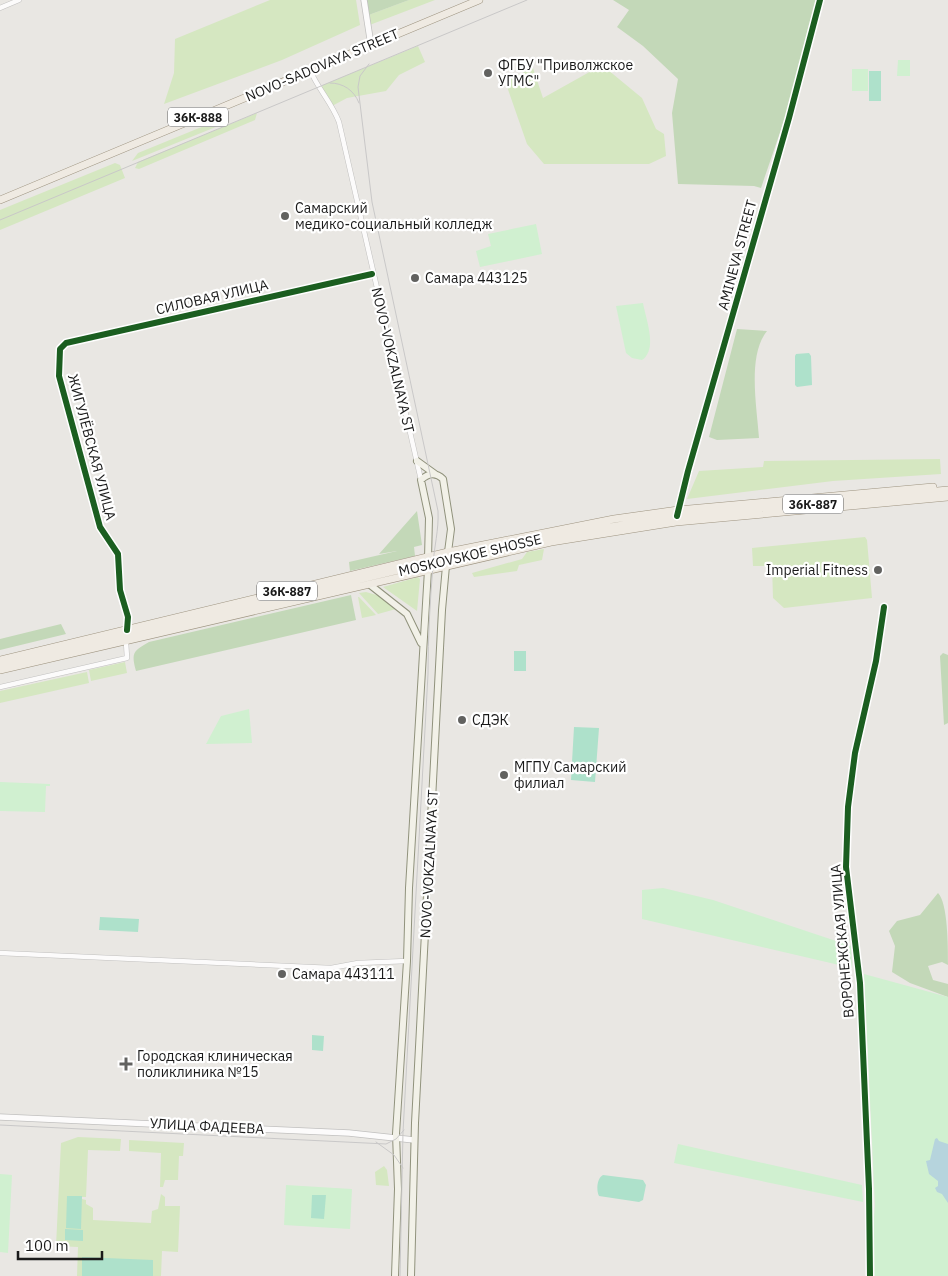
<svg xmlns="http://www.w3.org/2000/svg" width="948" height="1276" viewBox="0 0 948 1276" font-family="'IBM Plex Sans',sans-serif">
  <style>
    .grass { fill: #d5e7c1 }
    .forest { fill: #c3d8b8 }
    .park { fill: #d0f0d0 }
    .pitch { fill: #aee1cb }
    .water { fill: #b6d4dd }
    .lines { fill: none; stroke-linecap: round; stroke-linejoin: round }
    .minor-casing { stroke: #c1c0bf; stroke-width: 5.5 }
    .tertiary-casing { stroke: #c1c0bf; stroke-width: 7 }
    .secondary-casing { stroke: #90927c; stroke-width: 8 }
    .primary-casing { stroke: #9e9481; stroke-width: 8 }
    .minor { stroke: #fcfbfb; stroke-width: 4.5 }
    .tertiary { stroke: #fcfbfb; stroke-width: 5.5 }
    .secondary { stroke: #f2f1e8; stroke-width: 6 }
    .primary { stroke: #efeae2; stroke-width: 7 }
    .tram { stroke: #c9c8c8; stroke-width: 1 }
    .cycleway-casing { stroke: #fff; stroke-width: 9 }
    .cycleway { stroke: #1b5e20; stroke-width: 6 }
    .poi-dot { fill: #626260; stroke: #fff; stroke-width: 2 }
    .labels { text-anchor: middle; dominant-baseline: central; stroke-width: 4.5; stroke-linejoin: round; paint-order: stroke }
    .shield { fill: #fff; stroke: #5f5f5f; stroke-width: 1 }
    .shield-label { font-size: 12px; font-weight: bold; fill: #1a1a1a }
    .street-label { font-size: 14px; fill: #1a1a1a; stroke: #fff }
    .poi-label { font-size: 14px; fill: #1a1a1a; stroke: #fff; text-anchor: start }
  </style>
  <rect width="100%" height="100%" fill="#e9e7e3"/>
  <path class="grass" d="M270,0H356L360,25L282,60L164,104L174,73L175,39Z
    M409,0H435L367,26L366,16Z
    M418,46L425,62L399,75L386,91L347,98L332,106L320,91L323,85Z
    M602,65L642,98L656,129L664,134L666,156L649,164H544L527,144L505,81L533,68L543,98Z
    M257,113L255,120L139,169L135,168L138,162Z
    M226,117L228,122L132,161L138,153Z
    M115,163L120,165L125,178L0,230V210Z
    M940,459L941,474L833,481L687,499L699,471L763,467L764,461Z
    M865,537L867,540L872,598L784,608L773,598L772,566H753L752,548Z
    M544,549L542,560L519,565L517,571L474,577L472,573L522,559L527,552Z
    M418,577L420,579L417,611L383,587Z
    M366,592L380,596L396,609L378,614L359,593Z
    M358,597H359L376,615L362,618Z
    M125,662L127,673L91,681L89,670Z
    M87,672L89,683L0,703V691Z
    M78,1137L121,1139L120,1151L88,1150L86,1197H82V1199L86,1200V1204L93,1208V1220L151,1223L152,1211L158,1209L161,1194L165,1197V1206H180L178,1252L162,1251L161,1276H77L78,1247L56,1246L61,1143Z
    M129,1140L184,1143L183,1156H179L178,1180H165L163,1187H160L161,1153L129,1151Z
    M384,1166L387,1170L389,1186L376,1185L375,1172Z"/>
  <path class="forest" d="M364,0H409L366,16Z
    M613,0H820L802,68L761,188L754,186L678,184L672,113L678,79L643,46L617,27L629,10Z
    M737,329L767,331C747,356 757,407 759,438L717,440L709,437Z
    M417,511L422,545L414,547L415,556L350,571L349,562L397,551L379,554Z
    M351,595L356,620L136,671C131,653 133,651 149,642Z
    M61,624L66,634L0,650V639Z
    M943,653L948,655V723L944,725L940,656Z
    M938,893C948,903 948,947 948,965L942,962L928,966L933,980L948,984V997L910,983L892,972L895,946L889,931L897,921L920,915Z"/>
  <path class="park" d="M898,60H910V76H897Z
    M852,69H868V91H852Z
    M536,224L542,254L480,267L476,251L491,246L488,234Z
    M643,303C646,320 658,349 642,360L632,358L626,353L616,306Z
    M249,709L252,743L206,744L221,716Z
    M0,782L50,784V786H46L45,812L0,811Z
    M663,888L713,900L851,946L852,968L642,919V890Z
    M864,974L948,997V1276H873L872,1241L875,1205Z
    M678,1144L862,1185L863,1202L674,1163Z
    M0,1174L12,1175L8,1253L0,1252Z
    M286,1185L352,1189L350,1229L284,1225Z"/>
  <path class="pitch" d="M869,71H881V101H869Z
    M809,353L811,356L812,385L797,387L795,385V356L796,354Z
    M514,651H526V671H514Z
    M574,727L599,728L595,782L571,780Z
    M100,917L139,919L138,932L99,930Z
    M312,1035L324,1036L323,1051L312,1050Z
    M603,1175L643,1180L646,1185L643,1200L639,1202L599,1196C596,1190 597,1178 603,1175Z
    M312,1195H326L324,1219L311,1218Z
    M67,1196H82L81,1229L66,1228Z
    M65,1229L83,1230V1241L65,1240Z
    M82,1257L153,1260V1276H82Z"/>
  <path class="water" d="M937,1138L939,1141L948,1144V1203L942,1194L937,1192L935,1188L938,1186V1181L929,1174L926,1161L930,1160L935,1139Z"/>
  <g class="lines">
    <g class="minor-casing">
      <path id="minor" d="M0,8L19,0
        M310,70C318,89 332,103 339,122L421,480
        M127,630L128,617L120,590L118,554L100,527L59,376L60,349L66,343L372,274
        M0,687L127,658L126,642
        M0,953L331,968L358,963L407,961
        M870,1276L869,1189L860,983L846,867L848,807L855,753L876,661L884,607"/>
    </g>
    <g class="tertiary-casing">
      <path id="tertiary" d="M364,0L371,45
        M678,514L688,471L789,118L820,0
        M0,1117L349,1133L414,1140"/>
    </g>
    <g class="secondary-casing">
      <path id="secondary" d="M417,461L435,474
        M428,558L429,518L421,480C428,473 436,472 443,479L451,529L448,552
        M369,584L407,614L421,643
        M395,1276L398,1189L396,1134L407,961L409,888L428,570
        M411,1276L415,1123L442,610L446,566"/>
    </g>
    <g class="primary-casing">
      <path id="primary" d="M0,200L479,0
        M0,660L448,552L614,519L678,510L933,487
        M0,665L428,563L550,537L677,516L948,490
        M0,670L551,542L676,522L948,497"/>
    </g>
    <use href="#minor" class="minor"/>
    <use href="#tertiary" class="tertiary"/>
    <use href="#secondary" class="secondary"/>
    <use href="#primary" class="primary"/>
    <path class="tram" d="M369,64L360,76L358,87L372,202L438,511C439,530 434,547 433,565C430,601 428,637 428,674L403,1132L400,1276
      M330,83C343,83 354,90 359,103
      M0,220L527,0
      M0,1125L386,1144L396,1139L404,1130
      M376,1142L394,1155L403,1168"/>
    <g class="cycleway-casing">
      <path id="cycleway" d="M677,516L688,471L789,118L820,0
        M127,630L128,617L120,590L118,554L100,527L59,376L60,349L66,343L372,274
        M870,1276L869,1189L860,983L846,867L848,807L855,753L876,661L884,607"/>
    </g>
    <use href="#cycleway" class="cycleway"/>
  </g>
  <g class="poi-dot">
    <circle cx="488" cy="73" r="5"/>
    <circle cx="285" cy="216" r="5"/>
    <circle cx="415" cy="278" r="5"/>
    <circle cx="878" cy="570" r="5"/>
    <circle cx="462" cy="720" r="5"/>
    <circle cx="504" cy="775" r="5"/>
    <circle cx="282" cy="974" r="5"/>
    <path d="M123.5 1056.5h5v5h5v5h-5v5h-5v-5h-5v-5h5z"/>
  </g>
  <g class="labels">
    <g class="shield">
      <rect x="168" y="107.5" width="60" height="19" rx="4"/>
      <rect x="783" y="494.5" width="60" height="19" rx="4"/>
      <rect x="257" y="581.5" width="60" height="19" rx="4"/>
    </g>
    <g class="shield-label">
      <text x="198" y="117">36К-888</text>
      <text x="813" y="504">36К-887</text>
      <text x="287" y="591">36К-887</text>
    </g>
    <g class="street-label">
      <text transform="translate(322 65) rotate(-23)">NOVO-SADOVAYA STREET</text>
      <text transform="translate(737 255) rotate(-75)">AMINEVA STREET</text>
      <text transform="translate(212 297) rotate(-13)">СИЛОВАЯ УЛИЦА</text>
      <text transform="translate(393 360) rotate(77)">NOVO-VOKZALNAYA ST</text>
      <text transform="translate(92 447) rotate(75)">ЖИГУЛЁВСКАЯ УЛИЦА</text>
      <text transform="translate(470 555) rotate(-13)">MOSKOVSKOE SHOSSE</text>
      <text transform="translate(429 864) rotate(-87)">NOVO-VOKZALNAYA ST</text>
      <text transform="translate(842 941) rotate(-95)">ВОРОНЕЖСКАЯ УЛИЦА</text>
      <text transform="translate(207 1126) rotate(3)">УЛИЦА ФАДЕЕВА</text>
    </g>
    <g class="poi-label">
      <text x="498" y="65">ФГБУ "Приволжское<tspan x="498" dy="16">УГМС"</tspan></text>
      <text x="295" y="208">Самарский<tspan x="295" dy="16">медико-социальный колледж</tspan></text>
      <text x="425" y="278">Самара 443125</text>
      <text x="868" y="570" text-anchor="end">Imperial Fitness</text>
      <text x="472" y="720">СДЭК</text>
      <text x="514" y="767">МГПУ Самарский<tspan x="514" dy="16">филиал</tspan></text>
      <text x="292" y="974">Самара 443111</text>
      <text x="137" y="1056">Городская клиническая<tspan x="137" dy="16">поликлиника №15</tspan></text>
    </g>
  </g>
  <path d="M18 1251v8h84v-8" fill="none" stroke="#1a1a1a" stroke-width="2.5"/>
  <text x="25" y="1251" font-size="15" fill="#1a1a1a" stroke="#ffffff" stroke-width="4" paint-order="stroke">100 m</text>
</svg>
